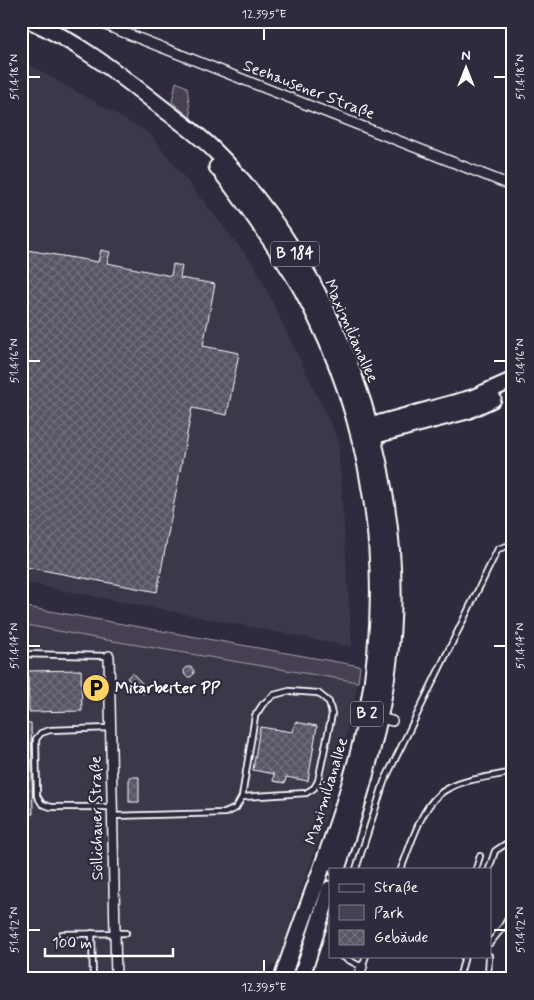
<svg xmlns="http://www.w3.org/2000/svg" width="534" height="1000" viewBox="0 0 534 1000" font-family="Mynerve,sans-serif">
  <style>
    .built { fill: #3c3749 }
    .green { fill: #464152; stroke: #a2a0a8 }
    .building { fill: url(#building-cross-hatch); stroke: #fff }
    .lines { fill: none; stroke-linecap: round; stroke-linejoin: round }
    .lane-casing { stroke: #fff; stroke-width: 8 }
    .street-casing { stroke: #fff; stroke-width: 12 }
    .primary-casing { stroke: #fff; stroke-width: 19 }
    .lane { stroke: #2f2a3d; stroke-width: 4.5 }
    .street { stroke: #2f2a3d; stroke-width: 9 }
    .primary { stroke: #2f2a3d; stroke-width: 15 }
    .ticks { fill: none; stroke: #fff; stroke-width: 2 }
    .labels { text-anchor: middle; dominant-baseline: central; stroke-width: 4.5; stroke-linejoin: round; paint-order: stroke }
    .shield { fill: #2f2a3d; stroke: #c1bfc5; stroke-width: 1 }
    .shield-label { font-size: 15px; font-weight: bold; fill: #fff }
    .street-label { font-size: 16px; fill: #fff; stroke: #2f2a3d }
    .poi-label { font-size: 16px; font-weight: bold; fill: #fff; stroke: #2f2a3d; text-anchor: start }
    .neatline { fill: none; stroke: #fff; stroke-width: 2 }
    .ticks-label { font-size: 12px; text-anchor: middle; fill: #fff }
  </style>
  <defs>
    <pattern id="building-cross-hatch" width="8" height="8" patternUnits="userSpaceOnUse" patternTransform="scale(1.25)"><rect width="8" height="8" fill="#595564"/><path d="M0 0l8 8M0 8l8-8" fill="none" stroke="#726e7b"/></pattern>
  </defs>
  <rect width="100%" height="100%" fill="#2f2a3d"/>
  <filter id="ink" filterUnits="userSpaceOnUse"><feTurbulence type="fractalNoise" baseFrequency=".02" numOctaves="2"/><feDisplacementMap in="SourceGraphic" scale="10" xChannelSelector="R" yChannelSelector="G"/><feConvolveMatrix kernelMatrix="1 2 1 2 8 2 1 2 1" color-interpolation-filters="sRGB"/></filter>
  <g filter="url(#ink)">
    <path class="built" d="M21,60L149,133L255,266L338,439L352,647L21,582Z
      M21,624L95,638L358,682L327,815L276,965L269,966L265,979H21Z"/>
    <path class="green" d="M176,82L187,87L191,118L172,102Z
      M21,606L360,666L358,682L95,638L21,624Z"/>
    <path class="building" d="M21,249L98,262L101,250L110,252L107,263L171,276L173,264L182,266L180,278L215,284L203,346L239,353L227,415L192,408L157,592L21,566Z
      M184 672a5 5 0 1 1 10 0a5 5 0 1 1-10 0Z
      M81,670L82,711L29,712L28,671Z
      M132,673L148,689L143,694L127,678Z
      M295,722L317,726L308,781L286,777L285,783L273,781L274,774L253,770L260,727L293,732Z
      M21,723H31L33,814H21Z
      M129,777H139V802H129Z"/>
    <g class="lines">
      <g class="lane-casing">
        <path id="lane" d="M21,654L109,656
          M110,728L50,730L41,733L36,739L37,796L42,804L51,807H112
          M112,816L225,813L236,808L242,797L255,716L263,704L274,695L289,691L318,693L329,702L332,714L318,781L314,788L306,793L242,797
          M356,869L384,782L498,549L513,544
          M401,869C412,843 422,800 449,788C468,778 492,777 513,772
          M476,869L480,856
          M489,869L495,851L513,839
          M92,933L93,979
          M62,934L126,933
          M490,943L504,926L513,909
          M341,956L362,967L366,956
          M459,979L465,956
          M488,979L489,956"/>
      </g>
      <g class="street-casing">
        <path id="street" d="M95,21L513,186
          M109,656L116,979
          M380,718L392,721
          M357,979L362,967"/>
      </g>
      <g class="primary-casing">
        <path id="primary" d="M31,21C75,41 114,70 152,100C173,117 195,131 214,150C335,270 403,461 392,630C386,713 362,790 337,869
          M217,167C237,191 255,218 273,244C283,260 294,275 303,292C373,421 394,570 367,714C350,805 311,891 282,979
          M362,428L472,398L513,380
          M365,438L467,411L493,399
          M301,979L330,889"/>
      </g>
      <use href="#lane" class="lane"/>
      <use href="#street" class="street"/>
      <use href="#primary" class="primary"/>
    </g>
  </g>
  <path class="ticks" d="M264,28V40M28,77H40M494,77H506M28,361H40M494,361H506M28,646H40M494,646H506M28,930H40M494,930H506M264,960V972"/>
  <defs>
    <g id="parking-disc" transform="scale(1.4375)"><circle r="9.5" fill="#ffd166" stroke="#2f2a3d"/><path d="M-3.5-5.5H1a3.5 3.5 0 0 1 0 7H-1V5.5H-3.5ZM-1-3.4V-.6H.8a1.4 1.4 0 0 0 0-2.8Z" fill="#111"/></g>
  </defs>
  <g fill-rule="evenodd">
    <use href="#parking-disc" x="96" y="688"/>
  </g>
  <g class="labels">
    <g class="shield">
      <rect x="271" y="241.5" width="48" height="25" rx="4"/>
      <rect x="351" y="701.5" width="32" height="25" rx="4"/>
    </g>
    <g class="shield-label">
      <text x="295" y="254">B 184</text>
      <text x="367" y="714">B 2</text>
    </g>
    <g class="street-label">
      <text transform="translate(309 90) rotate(21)">Seehausener Straße</text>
      <text transform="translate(351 331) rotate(66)">Maximilianallee</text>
      <text transform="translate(327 791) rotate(-73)">Maximilianallee</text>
      <text transform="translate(97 818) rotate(-91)">Söllichauer Straße</text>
    </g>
    <g class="poi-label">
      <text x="115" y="688">Mitarbeiter PP</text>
    </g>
  </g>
  <rect width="534" height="1000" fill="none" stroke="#2f2a3d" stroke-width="55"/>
  <rect x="329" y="868" width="162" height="90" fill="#2f2a3d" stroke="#827f8b"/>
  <rect x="339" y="884" width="25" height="8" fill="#2f2a3d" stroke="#827f8b"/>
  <text x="374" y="892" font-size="15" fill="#ffffff">Straße</text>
  <rect x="339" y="905" width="25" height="15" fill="#464152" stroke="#827f8b"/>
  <text x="374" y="918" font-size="15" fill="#ffffff">Park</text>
  <rect x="339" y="930" width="25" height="15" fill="url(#building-cross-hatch)" stroke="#827f8b"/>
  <text x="374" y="942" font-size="15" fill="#ffffff">Gebäude</text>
  <g transform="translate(466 68)" stroke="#2f2a3d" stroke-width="4" paint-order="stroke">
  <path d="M0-4L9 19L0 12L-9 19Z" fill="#ffffff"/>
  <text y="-8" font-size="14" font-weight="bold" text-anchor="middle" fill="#ffffff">N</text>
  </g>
  <path d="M45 948v8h128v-8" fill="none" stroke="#ffffff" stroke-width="2.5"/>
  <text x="52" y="948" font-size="15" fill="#ffffff" stroke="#2f2a3d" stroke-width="4" paint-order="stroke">100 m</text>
  <rect x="28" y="28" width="478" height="944" class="neatline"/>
  <g class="ticks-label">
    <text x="264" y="18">12.395°E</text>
    <text transform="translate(14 77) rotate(-90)" y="4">51.418°N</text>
    <text transform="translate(520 77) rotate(-90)" y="4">51.418°N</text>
    <text transform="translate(14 361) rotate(-90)" y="4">51.416°N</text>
    <text transform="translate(520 361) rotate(-90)" y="4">51.416°N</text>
    <text transform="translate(14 646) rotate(-90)" y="4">51.414°N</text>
    <text transform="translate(520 646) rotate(-90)" y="4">51.414°N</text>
    <text transform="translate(14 930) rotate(-90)" y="4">51.412°N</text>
    <text transform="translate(520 930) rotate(-90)" y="4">51.412°N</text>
    <text x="264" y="991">12.395°E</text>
  </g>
</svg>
